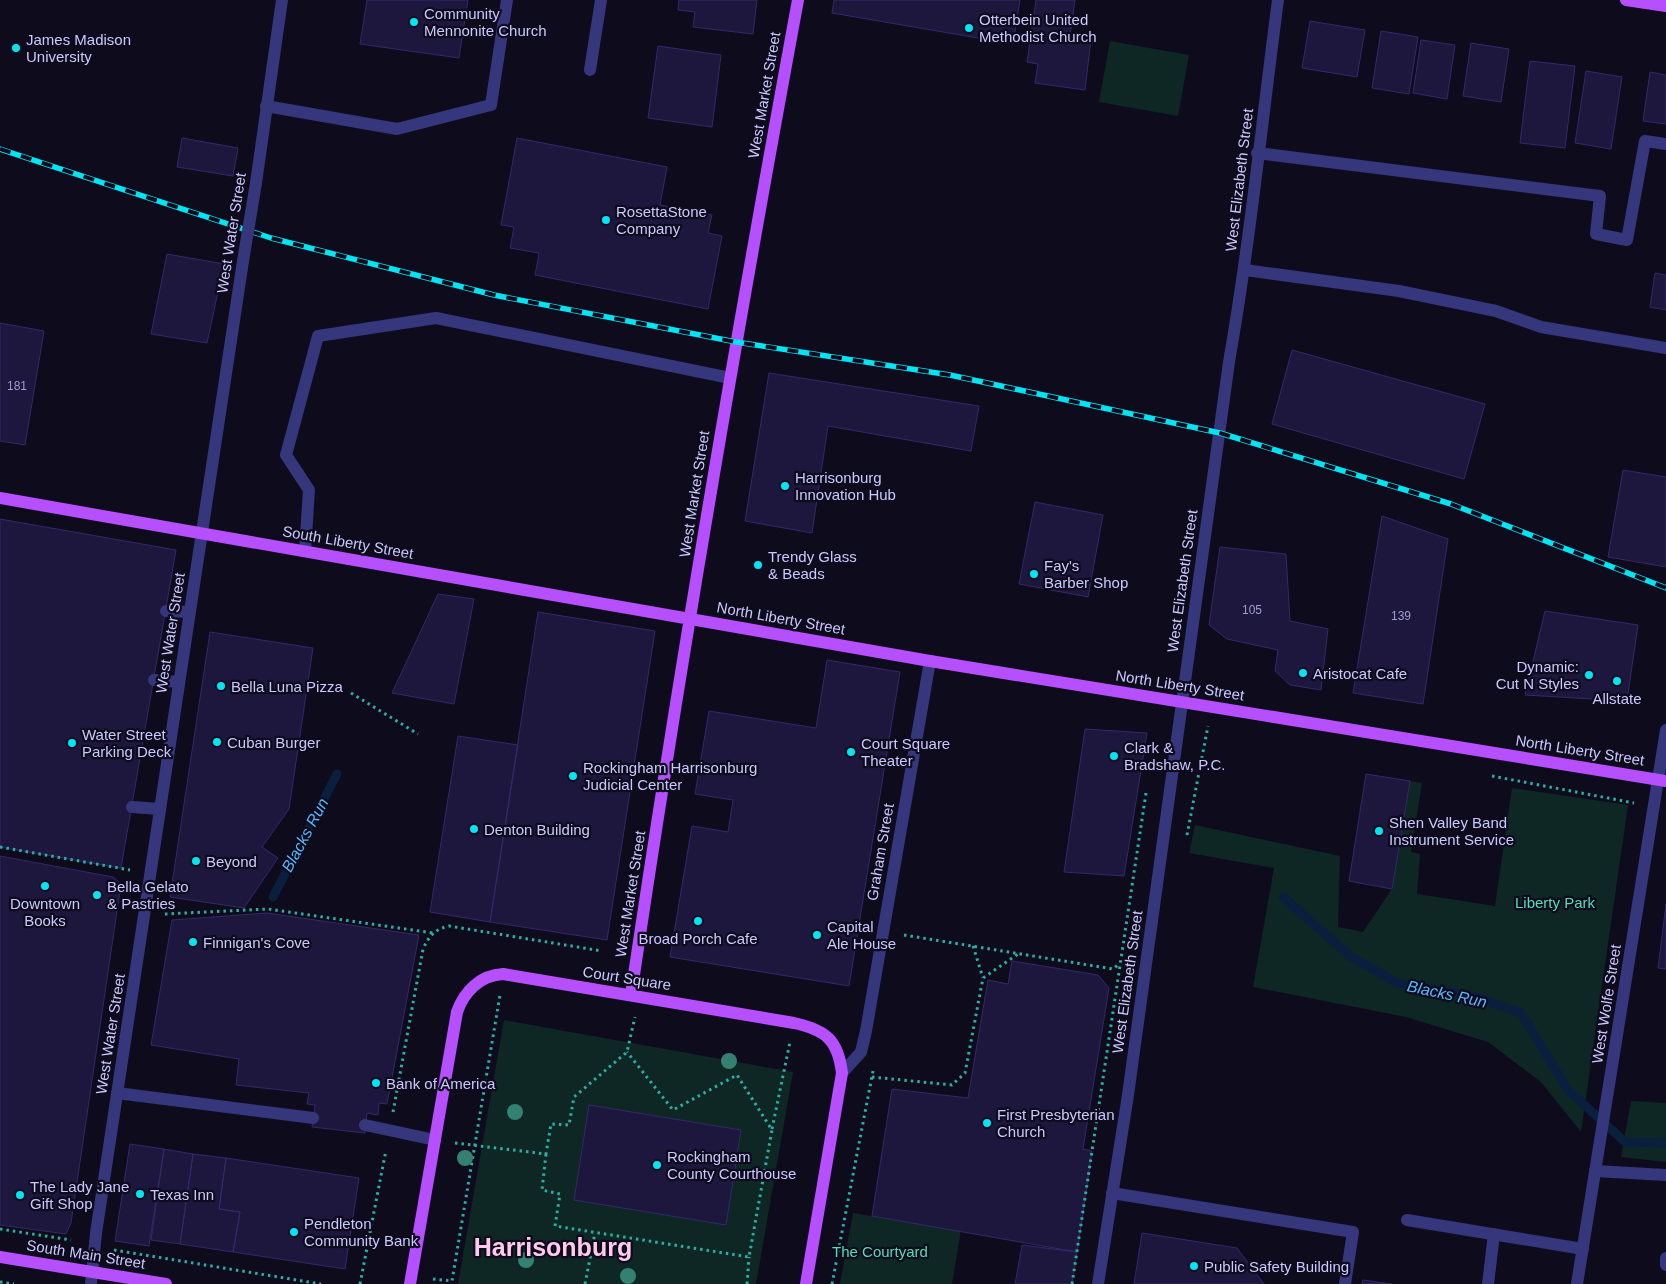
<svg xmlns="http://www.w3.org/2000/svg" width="1666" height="1284" viewBox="0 0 1666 1284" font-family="Arial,sans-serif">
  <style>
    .green { fill: #0e2725 }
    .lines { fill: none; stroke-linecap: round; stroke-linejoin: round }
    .stream { stroke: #0a1f3e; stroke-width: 9 }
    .building { fill: #1d173e; stroke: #33296b }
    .path { stroke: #2bafa1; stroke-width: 3; stroke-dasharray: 2.5 4; stroke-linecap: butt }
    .service { stroke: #36367d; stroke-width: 12 }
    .minor { stroke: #36367d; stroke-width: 12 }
    .tertiary { stroke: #36367d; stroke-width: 12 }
    .primary { stroke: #b54fff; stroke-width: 12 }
    .rail-casing { stroke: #00e5f3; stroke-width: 5.5 }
    .rail { stroke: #0e0b1d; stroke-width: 4; stroke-dasharray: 11; stroke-linecap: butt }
    .minor-bridge { stroke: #36367d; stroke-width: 12 }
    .tree { fill: #348071 }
    .poi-dot { fill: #00e5f3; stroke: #0e0b1d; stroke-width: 2 }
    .labels { text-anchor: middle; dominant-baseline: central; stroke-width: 4.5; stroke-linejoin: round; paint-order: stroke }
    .number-label { font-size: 12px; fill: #a09ccf }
    .poi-label { font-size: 15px; fill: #cbc8ff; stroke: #0e0b1d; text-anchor: start }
    .street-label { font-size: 15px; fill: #cbc8ff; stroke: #0e0b1d }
    .park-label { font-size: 15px; fill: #53dfb6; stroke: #0e0b1d }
    .water-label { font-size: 16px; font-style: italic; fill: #56b8ff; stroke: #0e0b1d }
    .town-label { font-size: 25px; font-weight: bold; fill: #ffcaee; stroke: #0e0b1d }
  </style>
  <rect width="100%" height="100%" fill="#0e0b1d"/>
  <path class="green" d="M1110,41L1189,55L1178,116L1099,102Z
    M1410,781L1422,783L1411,852L1420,854L1417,894L1495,906L1512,788L1628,805L1581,1132L1541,1082L1488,1042L1406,1017L1253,987L1274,868L1189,853L1195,825L1340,856L1338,927L1363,932L1392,889Z
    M504,1020L793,1072L756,1284H458Z
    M1631,1101L1666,1103V1162L1621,1157Z
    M853,1213L961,1230L952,1284H840Z"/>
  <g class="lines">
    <path class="stream" d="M273,897L337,774
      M1283,897L1350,956L1397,983L1474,996L1521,1013L1568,1090L1625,1142L1666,1143"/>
  </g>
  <path class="building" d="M367,0H468L459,58L360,44Z
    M679,0H757L753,34L693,27L695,12L678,10Z
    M834,0H1020L1013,44L832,13Z
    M1036,0H1075L1070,36L1091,39L1085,90L1035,83L1038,64L1027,62Z
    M1310,21L1365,30L1357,77L1302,68Z
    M1381,31L1418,37L1409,94L1372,88Z
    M1421,40L1455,45L1447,99L1413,93Z
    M1471,43L1509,49L1501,102L1463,96Z
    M658,46L721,55L712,127L648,118Z
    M1530,61L1575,66L1565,148L1520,143Z
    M1586,71L1622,77L1611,149L1575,143Z
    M1650,72L1666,75V124L1643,121Z
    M182,138L238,148L233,176L177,167Z
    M517,138L667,167L660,205L712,215L708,233L722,236L708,309L535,275L539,253L510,248L514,227L501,225Z
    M167,254L224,264L207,343L151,334Z
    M1655,273L1666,275V310L1650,307Z
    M0,323L44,331L25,445L0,441Z
    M1292,350L1485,404L1464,479L1272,424Z
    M769,373L979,406L971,451L828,426L812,533L745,521Z
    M1623,470L1666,477V567L1608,557Z
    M1035,502L1103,515L1088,597L1019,584Z
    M1382,516L1448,539L1423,704L1353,693Z
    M0,519L176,550L121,868L0,847Z
    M1220,547L1286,554L1290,621L1328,629L1321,690L1290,685L1275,671L1278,650L1227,639L1209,625Z
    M438,594L474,599L454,704L392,693Z
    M1545,611L1638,625L1627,701L1525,695Z
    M538,612L655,631L607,940L490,922Z
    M210,632L313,648L289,809L262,847L278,858L244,908L170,897Z
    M827,660L900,672L849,986L670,957L692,826L728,832L733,800L695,794L709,711L816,728Z
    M1085,729L1147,733L1124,876L1064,872Z
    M458,736L518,745L490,922L430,912Z
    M1366,774L1410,781L1392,889L1349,881Z
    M0,856L113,877L121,884L71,1223L66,1234L0,1225Z
    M1666,904V969L1658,968Z
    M267,913L419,935L387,1104L379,1103L378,1115L367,1113L365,1133L312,1127L315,1105L307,1104L309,1093L236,1085L239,1059L151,1045L172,920Z
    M1012,961L1098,975L1109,988L1083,1149L1092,1151L1077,1252L872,1216L892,1089L968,1098L988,980L1008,984Z
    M589,1105L741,1130L726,1225L574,1200Z
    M130,1144L164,1149L149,1246L115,1241Z
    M164,1149L193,1154L180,1244L151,1240Z
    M193,1154L226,1158L219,1209L240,1212L233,1252L180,1244Z
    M226,1158L359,1178L345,1269L233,1252L240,1212L219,1209Z
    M1142,1233L1237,1248L1264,1284H1134Z
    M1022,1245L1077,1252L1072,1284H1015Z
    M1363,1280L1392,1284H1362Z"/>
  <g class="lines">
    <path class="path" d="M351,693L418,734
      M1492,776L1634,803
      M1187,835L1208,726
      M0,847L130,870
      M165,914L268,909L433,933
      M904,935L1113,969L1119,964
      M973,946L983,978
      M872,1077L952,1085L965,1073L983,978L1018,954
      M393,1112L423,949C429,936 435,929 449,926L602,951
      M772,1129L790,1042
      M455,1143L546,1154L551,1124L569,1125L574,1097L627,1052L635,1017
      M546,1154L542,1190L560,1194L555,1226L749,1257L772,1130L737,1075L673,1110L627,1052
      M0,1229L71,1240
      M114,1250L321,1284
      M433,1279L452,1281L500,995
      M0,1282L14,1284
      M360,1284L386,1150
      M585,1284L595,1233
      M747,1284L749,1257
      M832,1284L873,1071
      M1072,1284L1146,793"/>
    <path class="service" d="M590,70L601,0
      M266,106L397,129L491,105L507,0
      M1257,153L1600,196L1596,234L1627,240L1645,141L1666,144
      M1245,270L1399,291L1496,311L1541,327L1666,348
      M305,551L309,490L286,455L318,336L436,318L730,378
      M166,611L189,612
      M154,680L179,682
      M132,807L160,809
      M117,1093L313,1118
      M365,1125L435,1140
      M1595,1171L1666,1175
      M1112,1193L1353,1232L1345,1284
      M1407,1220L1583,1249
      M1666,1258V1265
      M1488,1284L1494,1234"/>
    <path class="minor" d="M256,183L282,0
      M842,1073L861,1052L866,1031L930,661
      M91,1284L96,1233L243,261
      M1098,1284L1128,1095L1229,362C1250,242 1262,121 1278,0"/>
    <path class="tertiary" d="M1577,1284L1666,730"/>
    <path class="primary" d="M1626,0L1666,6
      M0,498L930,661L1666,781
      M631,995C680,663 737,331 798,0
      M0,1257L166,1284
      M410,1284L457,1012C464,992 480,975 503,974L794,1023C826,1030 838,1040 842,1073L806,1284"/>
    <g class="rail-casing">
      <path id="rail" d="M0,149L271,238L494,295L736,342L950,375L1220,433L1451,504L1666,588"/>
    </g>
    <use href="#rail" class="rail"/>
    <path class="minor-bridge" d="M243,261L256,183"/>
  </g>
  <g class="tree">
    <circle cx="729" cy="1061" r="8"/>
    <circle cx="515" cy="1112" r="8"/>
    <circle cx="465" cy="1158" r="8"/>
    <circle cx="526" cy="1260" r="8"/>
    <circle cx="628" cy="1276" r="8"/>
  </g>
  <g class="poi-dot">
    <circle cx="414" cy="22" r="5"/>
    <circle cx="969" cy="28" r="5"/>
    <circle cx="16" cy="48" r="5"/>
    <circle cx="606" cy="220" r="5"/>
    <circle cx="785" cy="486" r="5"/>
    <circle cx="758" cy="565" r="5"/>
    <circle cx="1034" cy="574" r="5"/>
    <circle cx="1303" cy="673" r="5"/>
    <circle cx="1589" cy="675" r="5"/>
    <circle cx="1617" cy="681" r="5"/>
    <circle cx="221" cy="686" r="5"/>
    <circle cx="217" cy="742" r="5"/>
    <circle cx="72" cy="743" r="5"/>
    <circle cx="851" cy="752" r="5"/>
    <circle cx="1114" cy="756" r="5"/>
    <circle cx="573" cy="776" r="5"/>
    <circle cx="474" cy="829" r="5"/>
    <circle cx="1379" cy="831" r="5"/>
    <circle cx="196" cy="861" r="5"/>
    <circle cx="45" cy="886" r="5"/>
    <circle cx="97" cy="895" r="5"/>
    <circle cx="698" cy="921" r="5"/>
    <circle cx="817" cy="935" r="5"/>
    <circle cx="193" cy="942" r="5"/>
    <circle cx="376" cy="1083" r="5"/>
    <circle cx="987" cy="1123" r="5"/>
    <circle cx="657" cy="1165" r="5"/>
    <circle cx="140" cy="1194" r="5"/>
    <circle cx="20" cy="1195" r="5"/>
    <circle cx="294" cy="1232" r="5"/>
    <circle cx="1194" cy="1266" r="5"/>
  </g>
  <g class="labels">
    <g class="number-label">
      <text x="17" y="386">181</text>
      <text x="1252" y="610">105</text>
      <text x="1401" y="616">139</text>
    </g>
    <g class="poi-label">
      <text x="424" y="13">Community<tspan x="424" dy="17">Mennonite Church</tspan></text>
      <text x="979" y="19">Otterbein United<tspan x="979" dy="17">Methodist Church</tspan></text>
      <text x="26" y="39">James Madison<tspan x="26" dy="17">University</tspan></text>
      <text x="616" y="211">RosettaStone<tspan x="616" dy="17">Company</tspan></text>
      <text x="795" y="477">Harrisonburg<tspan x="795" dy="17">Innovation Hub</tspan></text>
      <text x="768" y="556">Trendy Glass<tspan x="768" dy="17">&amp; Beads</tspan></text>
      <text x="1044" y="565">Fay's<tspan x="1044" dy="17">Barber Shop</tspan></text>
      <text x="1579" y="666" text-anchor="end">Dynamic:<tspan x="1579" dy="17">Cut N Styles</tspan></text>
      <text x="1313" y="673">Aristocat Cafe</text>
      <text x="231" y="686">Bella Luna Pizza</text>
      <text x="1617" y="698" text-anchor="middle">Allstate</text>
      <text x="82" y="734">Water Street<tspan x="82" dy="17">Parking Deck</tspan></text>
      <text x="227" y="742">Cuban Burger</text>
      <text x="861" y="743">Court Square<tspan x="861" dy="17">Theater</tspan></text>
      <text x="1124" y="747">Clark &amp;<tspan x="1124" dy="17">Bradshaw, P.C.</tspan></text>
      <text x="583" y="767">Rockingham Harrisonburg<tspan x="583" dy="17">Judicial Center</tspan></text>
      <text x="1389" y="822">Shen Valley Band<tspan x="1389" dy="17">Instrument Service</tspan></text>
      <text x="484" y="829">Denton Building</text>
      <text x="206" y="861">Beyond</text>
      <text x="107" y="886">Bella Gelato<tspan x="107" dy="17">&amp; Pastries</tspan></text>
      <text x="45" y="903" text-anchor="middle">Downtown<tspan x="45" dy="17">Books</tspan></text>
      <text x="827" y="926">Capital<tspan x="827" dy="17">Ale House</tspan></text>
      <text x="698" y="938" text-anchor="middle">Broad Porch Cafe</text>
      <text x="203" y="942">Finnigan's Cove</text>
      <text x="386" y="1083">Bank of America</text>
      <text x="997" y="1114">First Presbyterian<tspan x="997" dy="17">Church</tspan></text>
      <text x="667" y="1156">Rockingham<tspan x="667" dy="17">County Courthouse</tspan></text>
      <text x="30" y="1186">The Lady Jane<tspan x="30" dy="17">Gift Shop</tspan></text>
      <text x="150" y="1194">Texas Inn</text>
      <text x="304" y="1223">Pendleton<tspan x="304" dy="17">Community Bank</tspan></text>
      <text x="1204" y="1266">Public Safety Building</text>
    </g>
    <g class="street-label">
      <text transform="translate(764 95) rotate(-80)">West Market Street</text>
      <text transform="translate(1239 180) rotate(-83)">West Elizabeth Street</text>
      <text transform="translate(231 233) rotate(-81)">West Water Street</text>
      <text transform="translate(694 494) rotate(-81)">West Market Street</text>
      <text transform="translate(348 542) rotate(10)">South Liberty Street</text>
      <text transform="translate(1182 581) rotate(-82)">West Elizabeth Street</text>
      <text transform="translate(781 618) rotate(10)">North Liberty Street</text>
      <text transform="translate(170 633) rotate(-81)">West Water Street</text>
      <text transform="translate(1180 685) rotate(9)">North Liberty Street</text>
      <text transform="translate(1580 750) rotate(9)">North Liberty Street</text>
      <text transform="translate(880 852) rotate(-80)">Graham Street</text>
      <text transform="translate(630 894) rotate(-81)">West Market Street</text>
      <text transform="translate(627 978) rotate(9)">Court Square</text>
      <text transform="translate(1127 982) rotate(-82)">West Elizabeth Street</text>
      <text transform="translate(1606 1004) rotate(-81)">West Wolfe Street</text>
      <text transform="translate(110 1034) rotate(-81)">West Water Street</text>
      <text transform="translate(86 1254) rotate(9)">South Main Street</text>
    </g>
    <g class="park-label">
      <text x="1555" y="902">Liberty Park</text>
      <text x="880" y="1251">The Courtyard</text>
    </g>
    <g class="water-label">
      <text transform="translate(305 835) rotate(-62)">Blacks Run</text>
      <text transform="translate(1447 994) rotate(12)">Blacks Run</text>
    </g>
    <g class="town-label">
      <text x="553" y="1247">Harrisonburg</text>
    </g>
  </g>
</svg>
